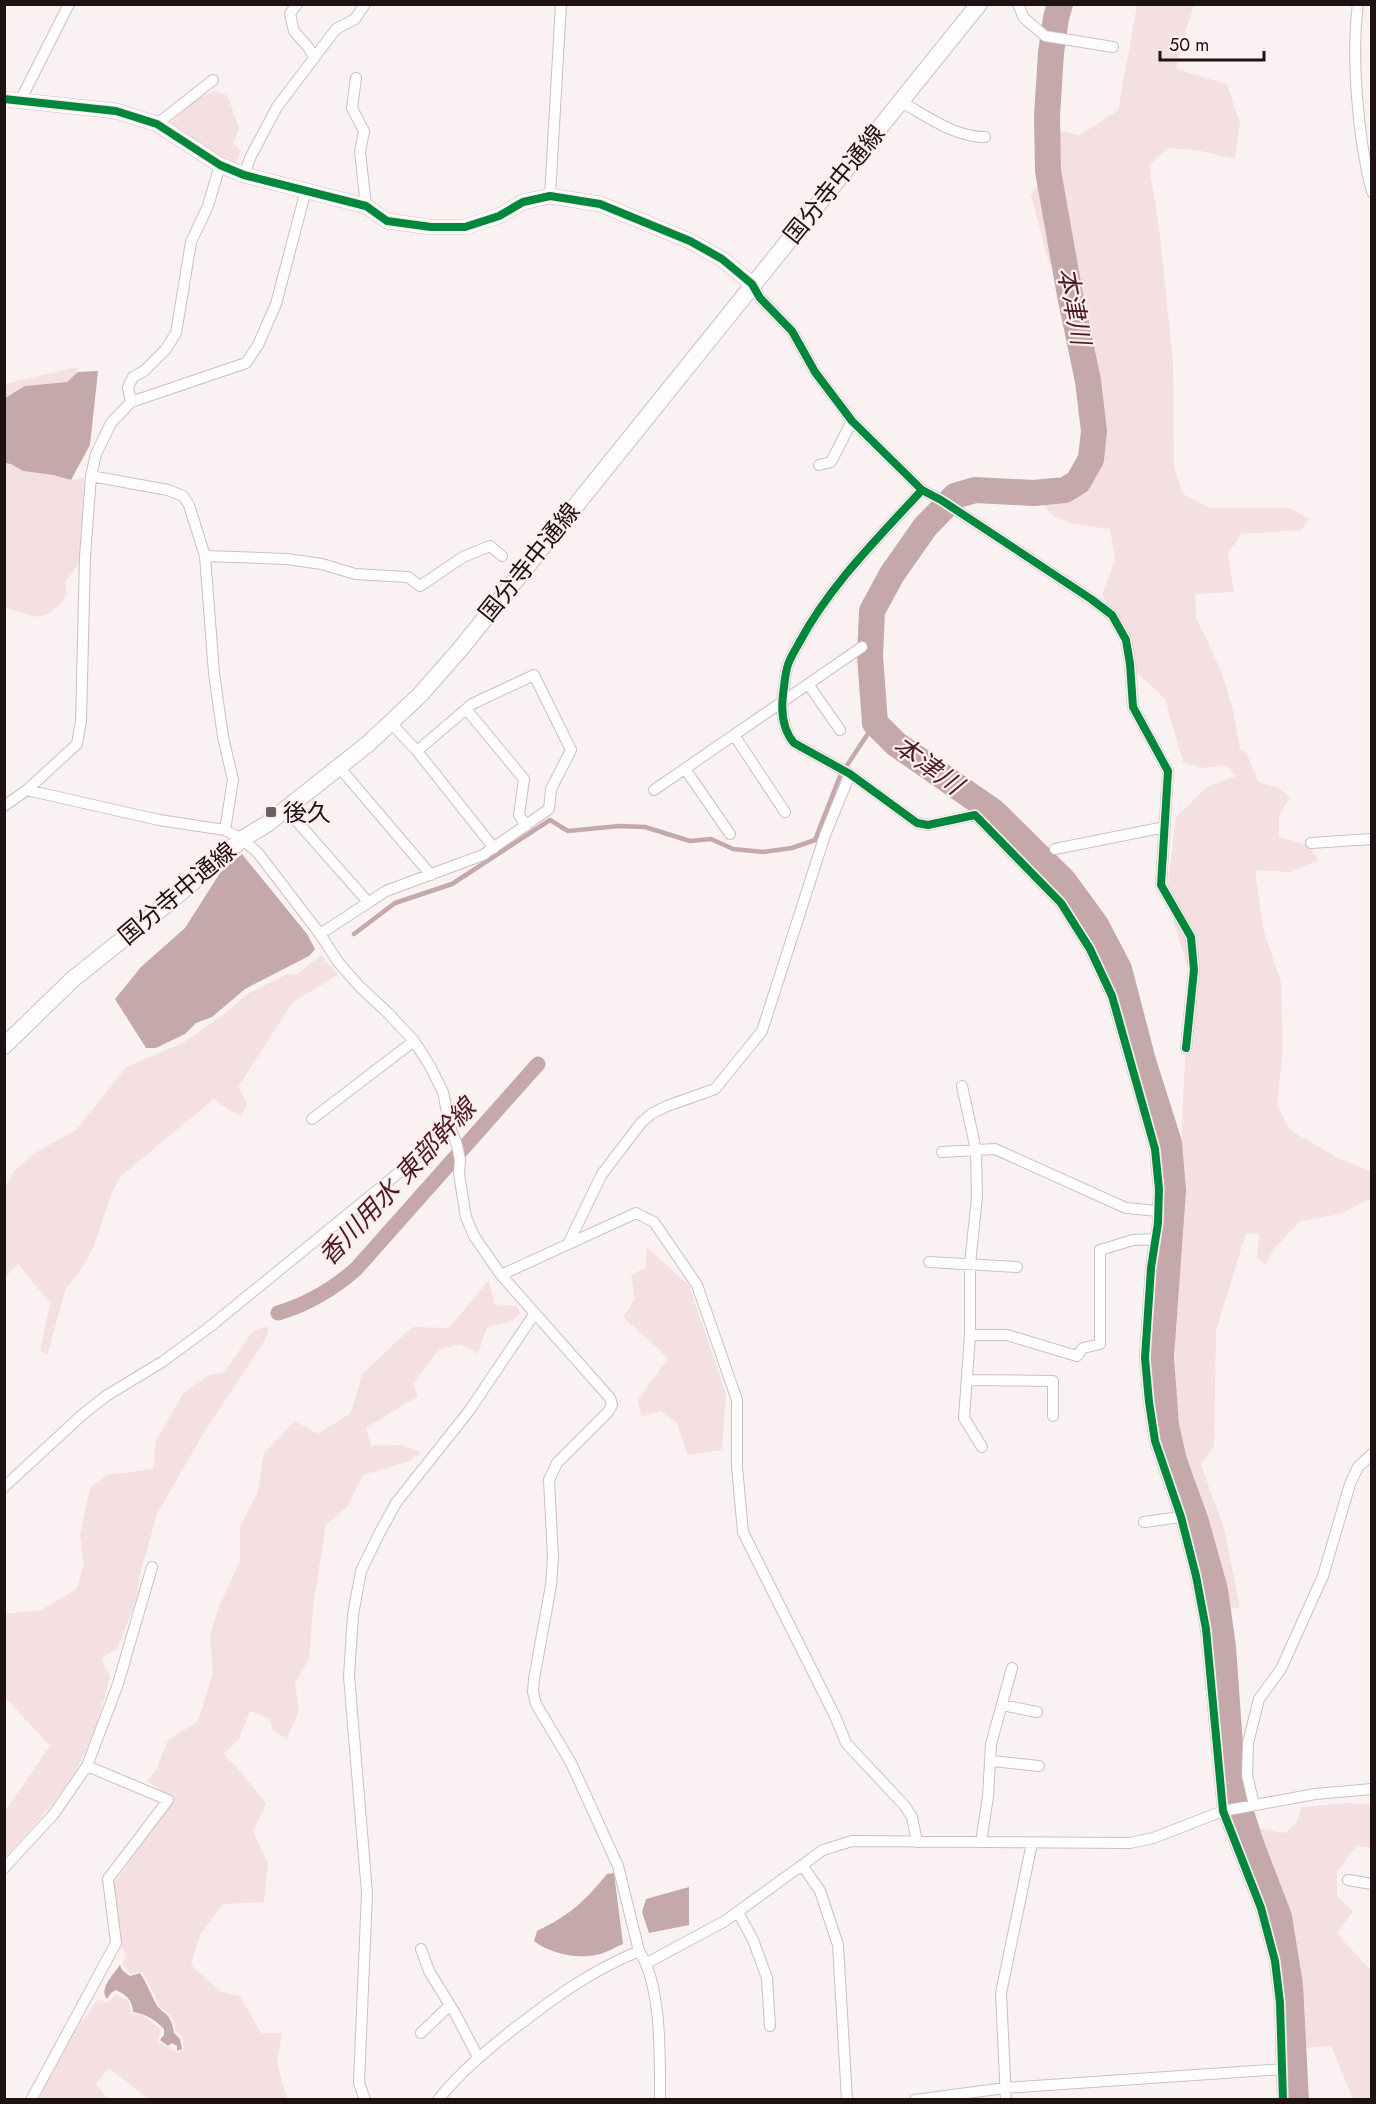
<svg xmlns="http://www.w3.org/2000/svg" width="1376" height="2104" viewBox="0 0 1376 2104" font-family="Jost,'Noto Sans JP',sans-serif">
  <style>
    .green { fill: #f4e0e0 }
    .water { fill: #c4a8aa }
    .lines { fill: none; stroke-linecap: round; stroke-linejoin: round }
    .stream { stroke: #c4a8aa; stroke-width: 4.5 }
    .canal { stroke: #c4a8aa; stroke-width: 15 }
    .river { stroke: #c4a8aa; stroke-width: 26 }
    .street-casing { stroke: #cbc0c1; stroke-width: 12 }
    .secondary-casing { stroke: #cbc0c1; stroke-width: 16 }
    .primary-casing { stroke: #cbc0c1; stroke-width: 18 }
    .street { stroke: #fefdfd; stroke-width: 10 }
    .secondary { stroke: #fefdfd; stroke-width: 15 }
    .primary { stroke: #fefdfd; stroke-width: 16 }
    .cycleway-casing { stroke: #fdeeee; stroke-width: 11 }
    .cycleway { stroke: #00873e; stroke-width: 8 }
    .poi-dot { fill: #6c6061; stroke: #fdeeee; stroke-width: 2 }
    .labels { text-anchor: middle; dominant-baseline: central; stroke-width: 4.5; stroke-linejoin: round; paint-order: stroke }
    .street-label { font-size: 24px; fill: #1f1213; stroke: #fdeeee }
    .poi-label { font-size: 24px; fill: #1f1213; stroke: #fdeeee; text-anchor: start }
    .water-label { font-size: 26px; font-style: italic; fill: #4c1c22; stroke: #fdeeee }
  </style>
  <rect width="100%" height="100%" fill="#faf2f2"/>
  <path class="green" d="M1137,5H1194L1180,49L1176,69L1227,84L1240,123L1235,159L1201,151L1168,148L1149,165L1159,227L1173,361L1174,468L1183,494L1210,508H1290L1309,519L1301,530L1241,534L1228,553L1234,592L1195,594L1196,619L1208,642L1222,674L1233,710L1240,749L1247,753L1258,782L1279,788L1290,797L1279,815V837L1310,846L1318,860L1292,872L1255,870L1263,928L1281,982L1283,1050L1277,1104L1290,1130L1338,1158L1372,1172L1371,1198L1340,1214L1300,1221L1274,1249L1266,1264L1257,1258L1259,1234L1246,1233L1216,1331L1214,1446L1201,1465L1224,1528L1240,1607L1228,1610L1209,1529L1184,1464L1176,1401L1174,1301L1189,971L1174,923L1168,882L1176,817L1207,787L1236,776L1226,765L1204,768L1183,762L1165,699L1137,673L1129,643L1102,594L1115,561L1110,529L1073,524L1054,517L1041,502L1070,496C1109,442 1079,407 1074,351C1072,323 1071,296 1070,268L1049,264L1031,195L1044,174L1055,130L1080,135L1118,110Z
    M213,91L227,95L239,127L234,143L241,151L236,163L221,157L169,124L194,101Z
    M76,367L78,372L67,382L25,386L5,398V384Z
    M4,463L11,464L23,471L53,475L71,480L84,478L82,528L83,553L74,571L65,582L67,593L61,604L50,613L37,617L5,608Z
    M321,955L338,975L293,1002L238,1087L247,1103L242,1115L229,1110L214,1099L121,1176L111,1194L92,1251L80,1271L66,1288L47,1355L40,1351L50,1303L18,1264L5,1277V1187L14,1171L35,1153L76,1130L126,1067L183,1043L227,1012L247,994L287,974L296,975Z
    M647,1248L689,1285L726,1394L722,1450L688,1455L676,1422L660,1411L641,1417L638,1400L668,1358L623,1317L635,1299L631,1275L645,1268Z
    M489,1280L494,1304L517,1306L520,1313L513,1321L487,1327L478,1354L460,1344L439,1350L413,1384L418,1396L366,1428L371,1446L402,1445L421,1452L410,1461L363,1475L347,1507L326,1525L314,1599L309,1658L295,1684L299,1711L287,1738L273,1731L270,1719L250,1711L239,1739L224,1754L241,1772L266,1804L253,1831L268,1863L264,1902L223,1904L200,1935L191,1965L221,1992L240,1996L261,2033H282L277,2064L287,2097L286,2099H148L109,2068L96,2084L108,2099L38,2100L62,2050L98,1999L107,2003L116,1994L129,2002L131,2013L143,2016L161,2029L158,2042L178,2053L184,2048L182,2036L175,2031C174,2011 165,2015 157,2003C156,2000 156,1996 154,1994C150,1986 146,1980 142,1972L130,1974L122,1964L126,1955L122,1947L114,1884L174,1799L147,1781L156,1770L168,1740L198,1721L213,1674L210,1636L219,1606L240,1562V1527L258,1491L264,1453L295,1421L318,1434L351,1413L362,1374L412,1327L449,1328Z
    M269,1326L265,1340L203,1434L157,1514L140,1574L137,1599L117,1649L101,1658L110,1677C102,1708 93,1740 77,1768C58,1801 31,1829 5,1857V1811L50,1746L5,1697V1614L41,1610L77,1589L84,1563L80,1536L90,1488L107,1475L153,1469L156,1441L184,1392L209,1375L224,1372L253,1331Z
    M1349,1803L1371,1805V1848L1356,1846L1337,1873V1896L1353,1911L1337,1933L1371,1971V2099H1353L1331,2046L1303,2048L1295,1970L1282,1901L1257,1828L1285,1833L1296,1823L1302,1807Z"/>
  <path class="water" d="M98,371L90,445L71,480L53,475L23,471L11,464L5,463V398L25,386L67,382L78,372Z
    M242,854L307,934L315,949L309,956L245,989L212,1017L196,1023L185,1034L156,1048H146L115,999L141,967L185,928L220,873Z
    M614,1873L623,1944C615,1947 608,1952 600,1954C579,1960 551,1954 534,1941L537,1931C570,1915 584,1902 607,1874Z
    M689,1887V1925L649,1933L642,1912L646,1899Z
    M120,1965L122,1970L130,1976L140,1973C146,1982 150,1992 155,2002C161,2015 171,2010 174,2033L180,2039L182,2049L177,2051V2046L172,2043L168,2046L160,2040L164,2035V2029C155,2020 147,2014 133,2012C132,2000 127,1995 116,1990L111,1993L107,1999C98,1989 114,1974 120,1965Z"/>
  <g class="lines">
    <path class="stream" d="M354,934L395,903L452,884L550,820L568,831L619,826L645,827L690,841L711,839L733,849L763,852L792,848L815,840L840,776L875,723"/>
    <path class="canal" d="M278,1313C308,1304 332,1290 356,1269L538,1064"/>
    <path class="river" d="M1060,4L1056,18L1051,53L1047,116L1048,171L1070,295L1088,381L1094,431L1091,459L1078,482L1065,490L1034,493L975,490L955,496L925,527L892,574L872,611L870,656L875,723L896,744L994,812L1063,880L1096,925L1119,969L1143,1061L1169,1143L1173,1190L1161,1357L1166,1426L1174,1461L1196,1522L1215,1590L1223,1647L1233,1788L1251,1844L1279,1917L1290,1985L1296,2100"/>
    <g class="street-casing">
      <path id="street" d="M297,4L290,14L294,31L308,47L314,57
        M1018,4L1024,18L1045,36L1113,47
        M1358,4C1351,59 1358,139 1372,192
        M356,78L352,108L364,131L360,152L366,206
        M20,101L69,4
        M901,102C927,116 954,137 985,137
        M157,124L213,80
        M244,175L251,156L277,107L336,29L355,19L365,4
        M550,196L561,4
        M752,284L760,298L792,331L815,372L852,421L922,490L941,500L1091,599L1112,615L1126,640L1130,664L1133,707L1168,771L1161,885L1191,937L1194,970L1186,1048
        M131,402L128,387L133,377L144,371L166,349L176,333L191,242L208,206L220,165
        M819,465L831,462L852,421
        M91,476L168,490L183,496L189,505L205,556L214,673L223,737L233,780L225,830
        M922,490C878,538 830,585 799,643C795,651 789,659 787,668C785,676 784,686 783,695C781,712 782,729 794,743L850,774L917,823L928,825L975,815L1061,903L1090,949L1112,996L1155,1149L1159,1189L1158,1223L1151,1268L1145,1358L1149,1402L1155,1441L1181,1517L1196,1576L1206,1629L1223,1811L1261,1908L1275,1961L1280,2003L1283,2100
        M205,556L287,559L322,564L355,574L408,577L420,586L463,557L490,546L502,556
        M808,684L840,730
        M466,709L524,779L519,815L526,826
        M391,723L417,751L494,848
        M734,735L785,812
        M339,767L431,875
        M685,769L730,834
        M27,790L159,820L225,830L242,839L258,853L320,934L338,962L360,987L388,1013L414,1041L430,1066L443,1092L450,1127L457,1145L460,1160L459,1174L466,1217L474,1236L501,1275L610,1398L612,1405L608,1412L557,1463L549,1480L553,1557L551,1585L534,1679L533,1692L536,1704L571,1763L618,1866L639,1951C662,1985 660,2059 660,2100
        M654,790L862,647
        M4,806L27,790L77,744L81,721L85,557L91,476L96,454L111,423L131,402L246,363L258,345L276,304L306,190
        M286,809L368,902
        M1311,843L1372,839
        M1055,849L1165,827
        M320,934L386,891L483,855L549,809L551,789L571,750L534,675L472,704L417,751
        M962,1086L976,1150L977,1197L970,1264V1335L964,1418L982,1447
        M312,1119L414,1041
        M942,1152L995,1149L1126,1208L1158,1211
        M569,1242L602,1174L641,1123L651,1114L667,1106L715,1089L762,1031L825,835L850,774
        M929,1262L1017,1267
        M501,1275L636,1213L654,1222L697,1285L737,1400V1467L743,1532L835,1716L846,1743L904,1805L912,1817L917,1842
        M970,1335H1007L1077,1356L1083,1348L1100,1344V1250L1133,1240L1156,1239
        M967,1380L1053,1381V1416
        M4,1487L82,1415L106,1396L162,1362L207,1329L434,1144L450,1127
        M1144,1522L1181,1517
        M1002,1705L1037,1712
        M992,1761L1039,1766
        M1254,1805L1247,1775L1248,1743L1259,1699L1281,1669L1323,1576L1350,1484L1358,1467L1372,1454
        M981,1842L988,1797L991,1744L1012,1668
        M802,1865L820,1891L838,1945L847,2100
        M4,1868L53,1815L87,1766L118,1684L152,1567
        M1348,1880L1372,1884
        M738,1912L753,1940L767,1978L770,2026
        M421,1949L429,1971L456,2015L478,2057
        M647,1963L725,1921L823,1850L852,1841L1130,1843L1153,1838L1223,1811L1315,1794L1372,1789
        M421,2033L449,2006
        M31,2100L116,1943L108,1879L168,1800L87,1766
        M365,2100L359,2083L367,1893L349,1676L353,1615L361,1571L379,1534L396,1503L469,1411L535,1313
        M438,2100C460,2072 487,2050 515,2028C558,1995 589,1972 639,1951
        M915,2100L1005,2088L1282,2069
        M1006,2100L1001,1993L1032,1843"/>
    </g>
    <g class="secondary-casing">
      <path id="secondary" d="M4,99L116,111L157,124L220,165L244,175L366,206L387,221L431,227H465L499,216L523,202L550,196L600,204L690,241L722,259L752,284"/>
    </g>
    <g class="primary-casing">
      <path id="primary" d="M4,1046L73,979L172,900L242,839L267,824L369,743L420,695L462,647L979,4"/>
    </g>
    <use href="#street" class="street"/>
    <use href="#secondary" class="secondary"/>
    <use href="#primary" class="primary"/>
    <g class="cycleway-casing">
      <path id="cycleway" d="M4,99L116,111L157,124L220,165L244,175L366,206L387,221L431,227H465L499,216L523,202L550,196L600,204L690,241L722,259L752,284L760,298L792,331L815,372L852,421L922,490L941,500L1091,599L1112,615L1126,640L1130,664L1133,707L1168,771L1161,885L1191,937L1194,970L1186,1048
        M922,490C878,538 830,585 799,643C795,651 789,659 787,668C785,676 784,686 783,695C781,712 782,729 794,743L850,774L917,823L928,825L975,815L1061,903L1090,949L1112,996L1155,1149L1159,1189L1158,1223L1151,1268L1145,1358L1149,1402L1155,1441L1181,1517L1196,1576L1206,1629L1223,1811L1261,1908L1275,1961L1280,2003L1283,2100"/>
    </g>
    <use href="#cycleway" class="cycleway"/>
  </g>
  <rect class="poi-dot" x="265" y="806" width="12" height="12" rx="3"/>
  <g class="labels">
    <g class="street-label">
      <text transform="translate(834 184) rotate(-51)">国分寺中通線</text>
      <text transform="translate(529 562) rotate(-51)">国分寺中通線</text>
      <text transform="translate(177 893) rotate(-40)">国分寺中通線</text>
    </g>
    <g class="poi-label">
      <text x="283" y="812">後久</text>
    </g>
    <g class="water-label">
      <text transform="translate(1074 306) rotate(79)">本津川</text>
      <text transform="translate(928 765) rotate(36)">本津川</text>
      <text transform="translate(397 1182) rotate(-47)">香川用水 東部幹線</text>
    </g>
  </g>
  <rect width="1376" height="2104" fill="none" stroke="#1f1213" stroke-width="12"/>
  <path d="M1160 51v9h104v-9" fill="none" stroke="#1f1213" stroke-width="3"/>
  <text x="1169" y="51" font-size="18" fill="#1f1213" stroke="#fdeeee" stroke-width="4.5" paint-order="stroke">50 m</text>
</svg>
